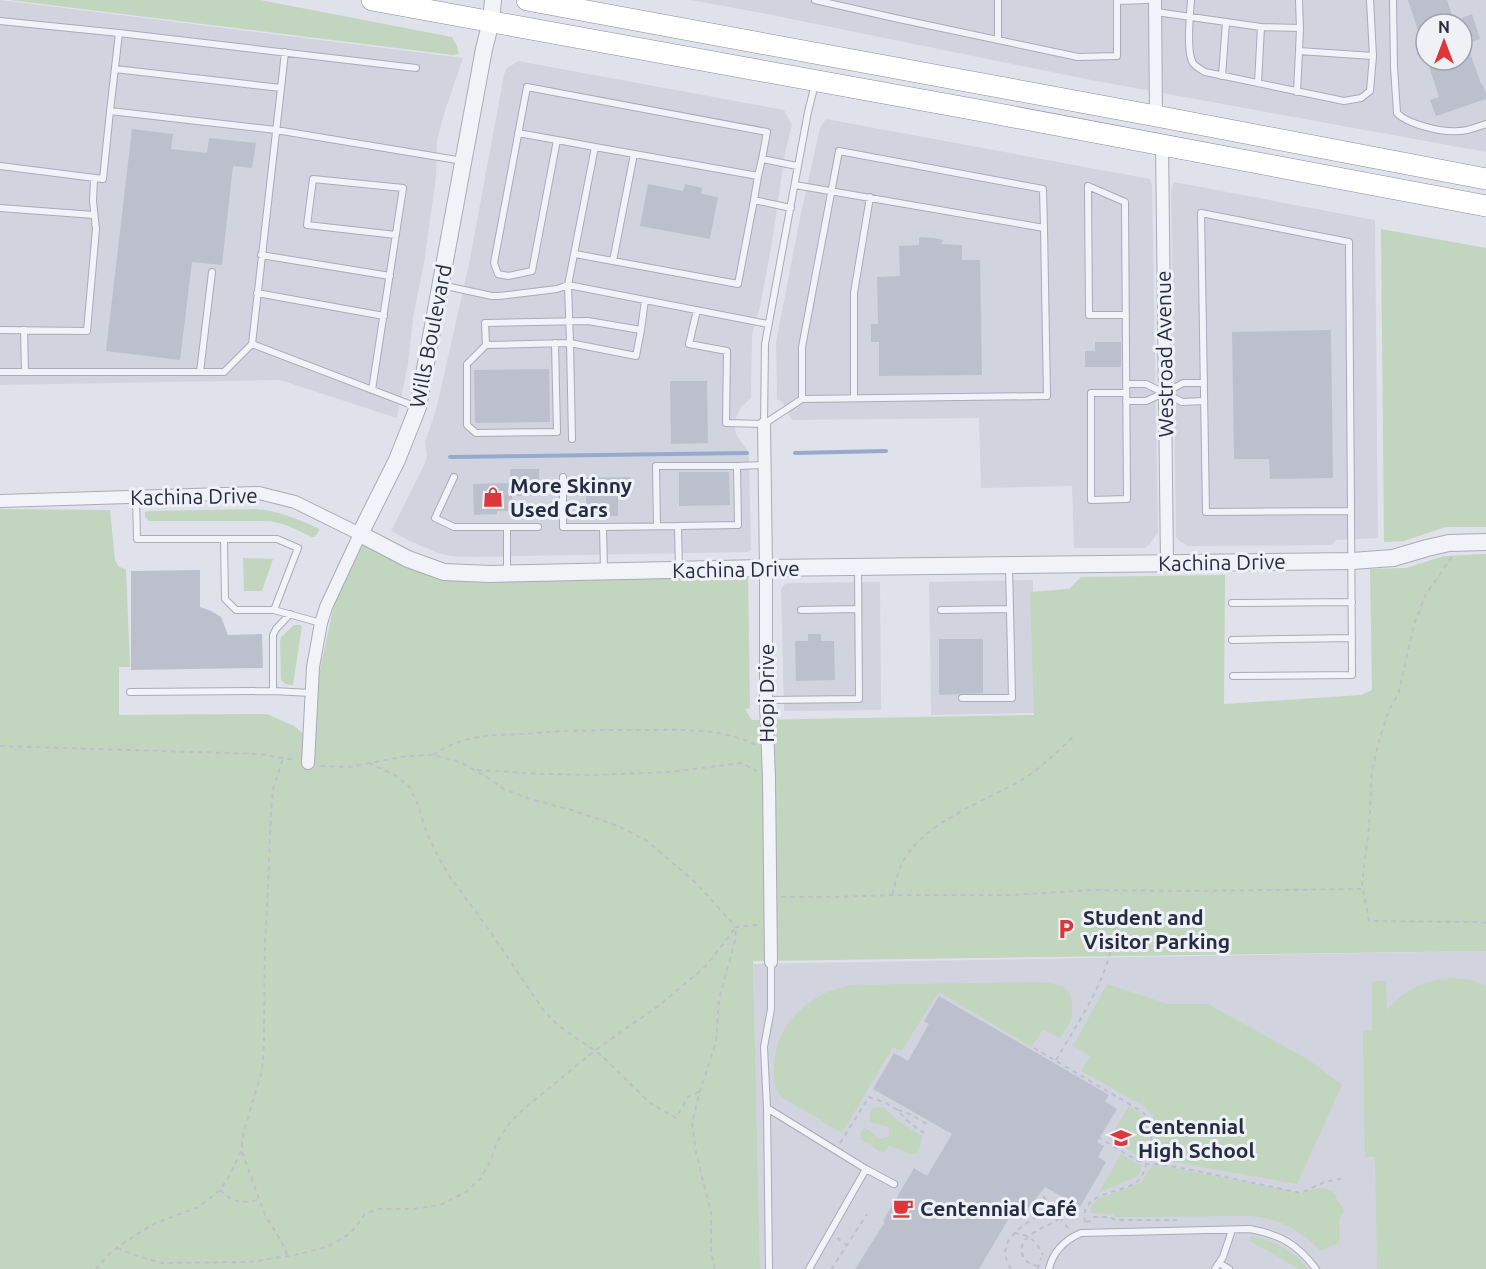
<svg xmlns="http://www.w3.org/2000/svg" width="1486" height="1269" viewBox="0 0 1486 1269" font-family="Ubuntu,sans-serif">
  <style>
    .built { fill: #d1d4df; fill-rule: evenodd }
    .grass { fill: #c2d5bf }
    .lines { fill: none; stroke-linecap: round; stroke-linejoin: round }
    .stream { stroke: #96aace; stroke-width: 4 }
    .building { fill: #bcc0cd }
    .service-casing { stroke: #a8acb8; stroke-width: 8 }
    .minor-casing { stroke: #a8acb8; stroke-width: 14 }
    .tertiary-casing { stroke: #a8acb8; stroke-width: 18 }
    .trunk-casing { stroke: #858da2; stroke-width: 22 }
    .path { stroke: #bdc0c9; stroke-width: 2; stroke-dasharray: 4.5 4.5; stroke-linecap: butt }
    .service { stroke: #f2f3f8; stroke-width: 6 }
    .minor { stroke: #f2f3f8; stroke-width: 12 }
    .tertiary { stroke: #f2f3f8; stroke-width: 16 }
    .trunk { stroke: #fff; stroke-width: 21 }
    .labels { text-anchor: middle; dominant-baseline: central; stroke-width: 6; stroke-linejoin: round; paint-order: stroke }
    .street-label { font-size: 21px; fill: #262d43; stroke: #eff1f7 }
    .poi-label { font-size: 21px; font-weight: bold; fill: #262d43; stroke: #eff1f7; text-anchor: start }
  </style>
  <rect width="100%" height="100%" fill="#dfe2ea"/>
  <path class="built" d="M0,0L463,58L444,114L437,140L436,177L424,263L413,318L408,364L397,418L280,380L0,385Z
    M691,0H1486V152L1091,80L767,14ZM1426,24H1462V60H1426Z
    M518,61L784,110L792,125L785,153L772,243L760,307L752,335L751,398L742,406L735,419V429L737,436L747,450L749,457L751,550L748,552L473,557L451,556L438,553L410,541L391,531L424,465L427,456L425,442L436,410L469,264L504,75L506,69Z
    M826,119L1150,179L1152,185L1158,532L1150,544L1145,548H1074L1072,486L981,488L979,418L792,420L783,403L777,399L776,342L802,208L820,128Z
    M1174,182L1375,220L1378,538L1336,540L1333,544L1329,545L1188,546L1181,542L1176,537L1171,190Z
    M1033,580L1034,713L931,715L929,582Z
    M880,582L881,710L784,711L781,590L783,586L787,583Z
    M1486,951V1269H760L753,964Z"/>
  <path class="grass" d="M10,0H260L452,37L457,46L459,54L453,55Z
    M1381,229L1486,248V527H1446L1404,541L1384,542Z
    M0,509L110,510L115,560L119,567L126,569L130,667H119V715L267,714L294,726L306,736L316,733L317,684L338,586L362,542L421,564L748,573L750,708L745,709L752,720L1034,715L1030,592L1069,589L1081,577L1225,575L1224,704L1361,695L1372,690L1370,569L1406,568L1444,556L1486,554V951L753,961L760,1269H0Z
    M257,509C280,511 299,520 320,529L315,537H312L286,525L270,521H149L145,517V512L151,511Z
    M243,558L273,559L262,591H244Z
    M294,625H299L302,626L293,685C287,685 284,684 281,679L280,642L281,637Z
    M1454,978L1472,980L1486,986V1269H1377L1375,1157H1365L1363,1031L1372,1030V981H1386L1387,1010C1407,988 1424,980 1454,978Z
    M1038,982C1057,984 1073,984 1072,1007C1072,1010 1072,1014 1072,1017C1070,1024 1063,1032 1060,1038L1043,1030L1031,1047L939,992L901,1051L893,1047L842,1133L780,1096C773,1085 774,1076 774,1064C776,1032 795,1009 823,994C831,990 842,988 851,985Z
    M1107,984L1168,1004H1208L1309,1060L1342,1085L1297,1184L1163,1160L1152,1156C1154,1136 1161,1121 1144,1106L1081,1071L1090,1056L1073,1046Z
    M1129,1106C1134,1109 1141,1113 1145,1118C1153,1127 1149,1146 1143,1155H1137L1109,1138Z
    M879,1107L884,1108L901,1123L922,1136C919,1165 907,1150 889,1146L884,1153L877,1150L870,1144L860,1139L861,1132L864,1128C872,1129 874,1137 881,1139L889,1136V1131L888,1127L870,1122V1113L872,1108Z
    M1121,1154L1141,1166L1142,1169L1138,1176L1099,1192Z
    M1154,1165L1163,1166L1301,1193C1317,1189 1323,1184 1337,1195L1336,1199L1343,1207L1344,1212L1339,1219V1243L1321,1251C1297,1229 1283,1219 1250,1216L1116,1217L1112,1214L1090,1213L1092,1205L1098,1199L1140,1183C1145,1178 1147,1170 1154,1165Z
    M1250,1236C1276,1242 1290,1248 1308,1269H1299L1250,1241Z"/>
  <g class="lines">
    <path class="stream" d="M795,453L886,451
      M450,457L747,453"/>
  </g>
  <path class="building" d="M1408,0H1447L1455,24H1426V48L1424,49Z
    M1472,14L1480,39L1467,44L1481,84L1482,83L1486,94V99L1436,116L1430,100L1439,97L1427,60H1462V18Z
    M132,129L173,134L171,149L207,153L209,138L256,143L252,168L233,166L222,265L192,262L180,360L106,351Z
    M648,184L683,191L685,184L702,188L701,194L718,197L710,239L640,226Z
    M919,237L934,238L943,240L941,244L962,245V260H980L982,375L879,376V342H871V324H878L877,277L900,276L899,246L919,245Z
    M1331,330L1333,478L1270,479L1269,459H1234L1232,332Z
    M1095,342H1121V367H1085V351H1095Z
    M549,369L550,422L475,423L474,370Z
    M670,381H707L708,443L671,444Z
    M510,469H539V496H512V511H497V514L474,515L473,484L510,483Z
    M679,472H729L730,505L679,506Z
    M630,477V495H618V516H586V496H573V478Z
    M200,570V607L211,611L221,617L228,635L262,634L263,668L131,670V571Z
    M808,634H821V641H834L835,680L796,681L795,641H808Z
    M939,639H983V693L939,695Z
    M939,996L1109,1095L1105,1101L1117,1109L1097,1142L1104,1146L1098,1157L1106,1162L1080,1207L1045,1187L1020,1219L1012,1213L979,1269H855L885,1222L883,1221L914,1168L927,1176L952,1134L873,1089L894,1053L908,1061L929,1024L924,1021Z"/>
  <g class="lines">
    <g class="service-casing">
      <path id="service" d="M815,0L899,19L1078,57L1117,56V1L1147,0
        M1299,0L1300,28
        M1370,0L1373,56
        M1393,0L1394,67L1397,113C1407,124 1443,133 1459,131C1468,131 1477,127 1486,124
        M1156,12L1261,27L1300,28L1299,51L1373,56L1370,91L1361,98L1344,101L1205,72C1200,69 1196,67 1193,63C1186,52 1190,14 1191,0
        M0,21L119,33
        M998,40V0
        M416,68L119,33L110,111L276,130L463,161
        M115,69L281,88L285,52
        M1222,76L1226,22
        M1258,83L1261,27
        M281,88L252,344L417,407
        M1297,92L1299,51
        M518,133L557,140
        M595,147L557,140L532,271L508,276L498,274L494,263L527,87L767,132L762,159
        M0,166L103,179L110,111
        M758,176L754,200L791,208
        M0,208L94,215
        M1201,213L1349,242L1351,511L1206,512Z
        M575,254L738,284L754,200
        M261,255L390,276
        M613,261L634,154
        M441,285L492,296H499L557,289L568,285L595,147L758,176L762,159L797,166
        M257,293L384,316
        M697,310L689,344L727,351L726,423L764,424L802,399L1047,396L1044,228L795,185
        M1126,315H1089L1088,186L1125,202L1127,499L1091,500V393H1126
        M0,330L87,331L96,229L93,201L94,178
        M24,330L25,372
        M641,330L645,300
        M555,343L557,432L476,433L467,425V364L486,345L570,343L568,285L768,324
        M486,345L485,323L588,321L641,330L636,356L570,343L572,439
        M0,372H224L252,344
        M200,372L212,272
        M1126,384H1146L1164,393L1146,401H1126
        M372,390L403,188L313,179L307,225L396,235
        M1165,393L1183,383H1204
        M1165,393L1182,402L1204,401
        M854,398V293L870,197
        M802,399V347L839,151L1043,189L1044,228
        M764,424L765,344L808,112L815,84
        M454,477L435,518L454,527H507V573
        M563,477V527H603
        M136,497L137,539H277L298,548L274,610H236L225,599L224,539
        M657,526L656,466H737
        M507,527H538
        M679,570L678,526L738,525L737,466L764,465
        M604,571L603,527L678,526
        M1232,603L1352,602
        M274,610L321,623
        M801,610L858,609
        M941,610L1010,609
        M290,614L276,629L273,635V691L311,693
        M1232,640L1352,638
        M1233,676L1352,675L1351,511
        M130,692L273,691
        M962,698H1012L1009,566
        M766,700L859,699L858,568
        M767,1108L866,1169L809,1269
        M866,1169L894,1184
        M1219,1263L1229,1269
        M769,1269L767,1108L764,1047L771,1009V962
        M1049,1269C1053,1251 1065,1240 1081,1233L1250,1229C1281,1235 1297,1244 1316,1269
        M1215,1269L1223,1257L1232,1230"/>
    </g>
    <g class="minor-casing">
      <path id="minor" d="M1155,0L1156,116
        M1162,144L1167,563
        M764,424L766,568V700L769,778L771,962
        M0,501L259,493L295,502L360,534L326,607L321,623L313,667L308,763"/>
    </g>
    <g class="tertiary-casing">
      <path id="tertiary" d="M493,0L491,21L484,49L418,407L397,460L360,534L408,559L444,572L490,574L766,568L1352,561L1393,558L1427,548L1449,543L1486,542"/>
    </g>
    <g class="trunk-casing">
      <path id="trunk" d="M372,0C744,66 1115,135 1486,206
        M527,0L1156,116L1486,179"/>
    </g>
    <path class="path" d="M1452,557L1426,594L1414,625L1398,695L1389,710L1379,741L1372,771L1369,827L1362,884L1369,921L1479,922L1486,923
      M0,746L260,754L295,760
      M433,755C445,747 456,742 470,739C488,734 507,735 525,734C563,730 601,730 639,730C678,730 721,727 756,745
      M369,763L397,776L410,788L418,805L426,831L438,857L450,877L487,927L544,1011L559,1026L601,1055L650,1103L676,1118L688,1097L700,1091
      M321,766L349,767L407,756L433,755L460,762L485,776L504,789L533,800L572,810L618,826L647,841L695,882L736,927L758,925
      M477,770L545,774L592,775L671,772L741,763L757,771
      M892,895C896,881 899,867 906,856C932,818 987,801 1025,778C1041,768 1060,749 1074,736
      M781,897H838L892,895H1013L1092,890L1183,891L1363,889
      M1034,1048L1141,1111C1146,1115 1150,1119 1151,1126C1153,1137 1147,1172 1139,1180C1123,1195 1079,1190 1085,1222
      M1056,1060C1080,1019 1110,977 1115,927
      M898,1110L910,1114L927,1124L928,1121
      M1098,1137L1136,1160L1146,1164H1159L1192,1170L1301,1193L1324,1182L1346,1178
      M840,1143L869,1097L886,1103L896,1109L911,1124L924,1133
      M242,1152L265,1215L280,1239L288,1256
      M1029,1185C1046,1195 1056,1213 1068,1228
      M220,1190C233,1202 240,1204 258,1200
      M1086,1222L1090,1221L1094,1217H1110L1115,1220H1177
      M1014,1233C1029,1234 1037,1242 1043,1255
      M837,1238L847,1245
      M117,1248L140,1257L162,1263L250,1262L300,1254L329,1246L351,1233L365,1214L379,1209H413L440,1205L466,1192L481,1178L491,1160L497,1142L507,1126L519,1113L594,1051L661,1004L706,966L736,927
      M1038,1266C1032,1265 1025,1262 1023,1256C1014,1235 1049,1227 1060,1218
      M96,1269L111,1252L143,1230L158,1222L199,1207L220,1190L230,1175L241,1151L244,1130L262,1071L264,1043L265,940L267,911L271,812L273,789L283,758
      M715,1269L711,1252V1213L696,1152L692,1123L700,1091L716,1042L719,999L735,941L736,927
      M833,1269L832,1268L867,1214
      M1011,1269C989,1236 1035,1222 1051,1205
      M1038,1269L1041,1258"/>
    <use href="#service" class="service"/>
    <use href="#minor" class="minor"/>
    <use href="#tertiary" class="tertiary"/>
    <use href="#trunk" class="trunk"/>
  </g>
  <defs>
    <g id="shop-bare" transform="scale(1.62)"><path d="M-5-2.5h2.3a2.7 3.5 0 0 1 5.4 0H5L5.5 6h-11ZM-1.5-2.5h3a1.5 2.3 0 0 0-3 0Z" fill="#dc373b" stroke="#eff1f7" stroke-width="2.5" paint-order="stroke"/></g>
    <g id="parking-bare" transform="scale(1.62)"><path d="M-3.5-5.5H1a3.5 3.5 0 0 1 0 7H-1V5.5H-3.5ZM-1-3.4V-.6H.8a1.4 1.4 0 0 0 0-2.8Z" fill="#dc373b" stroke="#eff1f7" stroke-width="2.5" paint-order="stroke"/></g>
    <g id="school-bare" transform="scale(1.62)"><path d="M0-5L7-2L0 1L-7-2ZM-4 1L0 2.5L4 1V4Q0 6-4 4Z" fill="#dc373b" stroke="#eff1f7" stroke-width="2.5" paint-order="stroke"/></g>
    <g id="cafe-bare" transform="scale(1.62)"><path d="M-5.5-4.5H6V0H3Q3 3.5 0 3.5H-2.5Q-5.5 3.5-5.5 0ZM3-3.2v2h1.7v-2ZM-6 4.5H4V6H-6Z" fill="#dc373b" stroke="#eff1f7" stroke-width="2.5" paint-order="stroke"/></g>
  </defs>
  <g fill-rule="evenodd">
    <use href="#shop-bare" x="493" y="497"/>
    <use href="#parking-bare" x="1066" y="929"/>
    <use href="#school-bare" x="1121" y="1138"/>
    <use href="#cafe-bare" x="903" y="1208"/>
  </g>
  <g class="labels">
    <g class="street-label">
      <text transform="translate(430 336) rotate(-79)">Wills Boulevard</text>
      <text transform="translate(1164 354) rotate(-91)">Westroad Avenue</text>
      <text transform="translate(194 496) rotate(-1)">Kachina Drive</text>
      <text transform="translate(1222 562) rotate(-1)">Kachina Drive</text>
      <text transform="translate(736 569) rotate(-1)">Kachina Drive</text>
      <text transform="translate(766 693) rotate(-90)">Hopi Drive</text>
    </g>
    <g class="poi-label">
      <text x="510" y="485">More Skinny<tspan x="510" dy="24">Used Cars</tspan></text>
      <text x="1083" y="917">Student and<tspan x="1083" dy="24">Visitor Parking</tspan></text>
      <text x="1138" y="1126">Centennial<tspan x="1138" dy="24">High School</tspan></text>
      <text x="920" y="1208">Centennial Café</text>
    </g>
  </g>
  <g transform="translate(1444 42)"><circle r="28" fill="#eff1f7" stroke="#9fa3af" stroke-width="1.5"/>
  <path d="M0-4.5L10 22L0 15L-10 22Z" fill="#dc373b"/>
  <text y="-9" font-size="16" font-weight="bold" text-anchor="middle" fill="#262d43">N</text>
  </g>
</svg>
